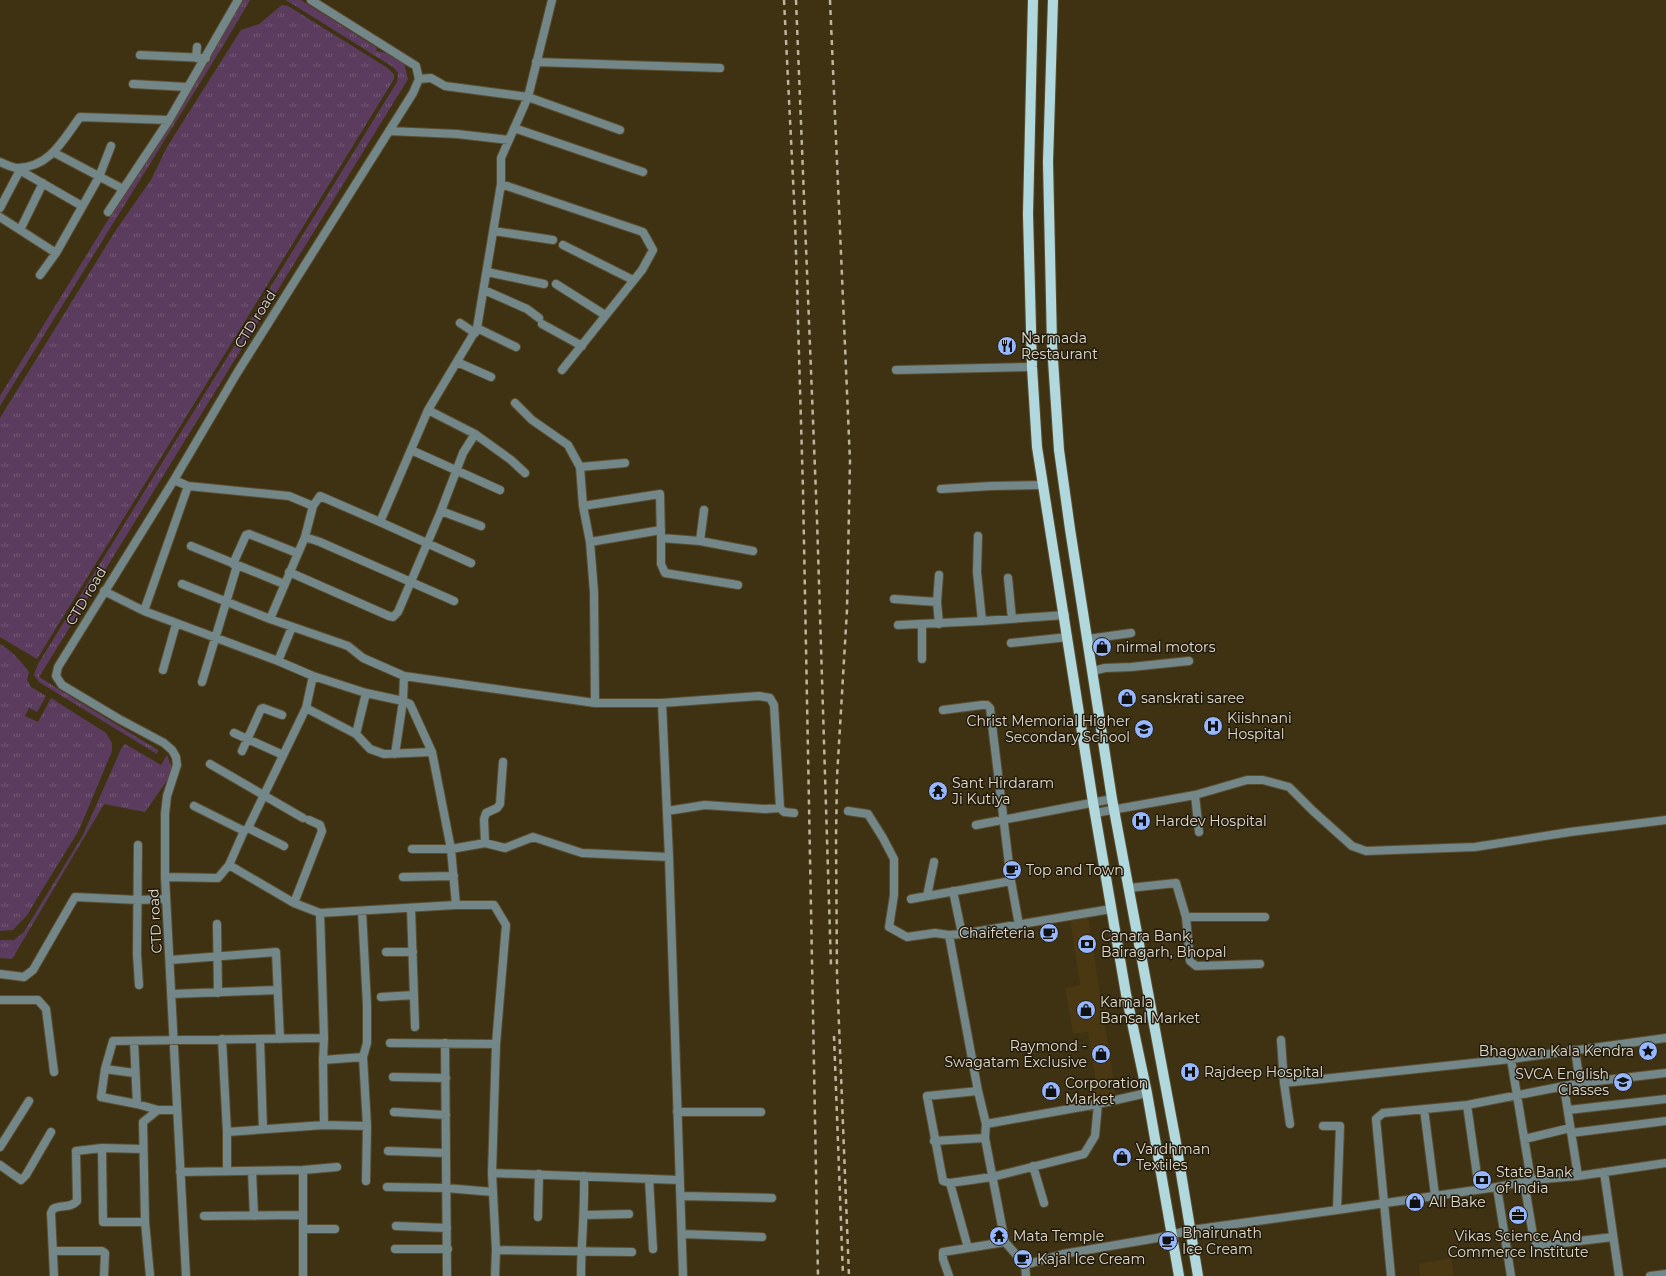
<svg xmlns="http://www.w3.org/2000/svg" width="1666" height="1276" viewBox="0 0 1666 1276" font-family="Montserrat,sans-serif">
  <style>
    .built { fill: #493811 }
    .grass { fill: url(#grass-tufts) }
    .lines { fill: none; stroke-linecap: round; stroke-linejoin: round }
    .minor-casing { stroke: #594d30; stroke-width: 10 }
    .primary-casing { stroke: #594d30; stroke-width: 12 }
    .minor { stroke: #738688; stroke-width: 8 }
    .primary { stroke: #b0d8dd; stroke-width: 10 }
    .rail { stroke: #beb4a0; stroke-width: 2.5; stroke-dasharray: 5 5; stroke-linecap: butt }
    .labels { text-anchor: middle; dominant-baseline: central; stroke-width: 3; stroke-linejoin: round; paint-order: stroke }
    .street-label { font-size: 14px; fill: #e3dac9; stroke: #211b0e }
    .poi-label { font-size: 14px; fill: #e3dac9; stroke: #211b0e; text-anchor: start }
  </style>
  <defs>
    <pattern id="grass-tufts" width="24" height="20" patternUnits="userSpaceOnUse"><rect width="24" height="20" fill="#5c3c5e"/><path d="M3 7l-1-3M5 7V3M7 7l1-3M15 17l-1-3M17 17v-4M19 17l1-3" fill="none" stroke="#735874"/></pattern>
  </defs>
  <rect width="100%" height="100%" fill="#3f3213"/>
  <path class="built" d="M1088,916L1116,1097L1091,1101L1088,1085L1096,1083L1088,1032L1073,1034L1065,988L1080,985L1070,919Z
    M1451,1258L1454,1276H1420L1419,1264Z"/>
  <path class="grass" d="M243,0H250L221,49L0,406V396Z
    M286,0H301L377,48L376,51L386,53L404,63L408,79L39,677L158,750L157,754L39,682L34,675L38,664L397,82L398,73L393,67Z
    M282,5L288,6L386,67L394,74V79L37,659L0,637V418L116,230L151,180L167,147L241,30L259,24Z
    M0,644C13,652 20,660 29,672L27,680L31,687L46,696L37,712L29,708L25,716L38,722L51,698L106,733L112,743V751L79,830L36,900L28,914L13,930L0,931Z
    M125,744L161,765L167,755L173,772L145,812L104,804L12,959L0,958V940H14L24,932L83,835L122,747Z"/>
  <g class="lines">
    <g class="minor-casing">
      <path id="minor" d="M140,55L206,58
        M196,58L197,47
        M536,62L720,68
        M419,79L431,78L445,86L528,97L620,130
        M133,84L187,87
        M514,128L643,172
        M389,131L457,134L509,140
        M53,152L123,189
        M0,162C5,164 12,168 18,168C50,167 63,140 80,117L169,120L238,0
        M16,168L82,206
        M501,184L643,232L653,250L642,270L562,370
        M0,208L20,170
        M108,212L169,120
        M0,217L56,253
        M20,230L43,183
        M494,231L553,240
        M563,245L633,280
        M487,272L544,284
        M40,275L56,253L99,177L111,146
        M556,284L605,315
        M484,290L527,309L539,318
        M460,323L475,333
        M542,324L582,346
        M477,328L516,347
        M457,362L491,377
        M896,370L1032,367
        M515,403L532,420L568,445L580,467L583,506L590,542L594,592L595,703
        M428,410L475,434L511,460L525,473
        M411,450L500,490
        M580,467L625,463
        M174,480L188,486L289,496L313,506
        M941,489L991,486L1043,485
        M583,506L660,494L661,538L700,541L753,551
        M441,511L481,526
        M380,522L471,563
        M978,536L977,572L982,621
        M305,537L320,542L454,601
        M661,538V564L665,573L738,585
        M700,541L704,510
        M590,542L661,530
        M191,546L284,584
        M233,564L246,535L249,534L297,553
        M289,572L389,616L393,617L398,612L441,511L463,453L475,434
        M939,575L937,602L939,624
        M1008,578L1012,619
        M182,584L270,619L348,646L363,658L404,676L595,703H662L759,696L770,698L774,705L780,808L784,812L794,813
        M104,591L144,611L278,661L313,676L366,693L403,701L410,704L432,752L451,849L456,905
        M894,599L937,602
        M144,611L188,486
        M270,619L305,537L313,506L320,496L380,522L428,410L477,328L501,184V158L528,97L552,0
        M898,625L982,621L1065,615
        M922,625V659
        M1088,639L1131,633
        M1011,643L1068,637
        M278,661L292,627
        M163,670L176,624
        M1093,671L1105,668L1131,667L1189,661
        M202,682L237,566
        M662,703L669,857L683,1276
        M306,708L356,734L370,749L384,754L432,752
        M943,710L982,705H987L990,708L1011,881L1019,925
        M234,733L283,755
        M356,734L366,693
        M242,751L261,709L263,708L282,715
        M395,754L403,701L404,676
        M210,764L303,818
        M1195,795L1199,832
        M194,806L244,831
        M667,811L705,805L765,809L780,808
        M848,811L868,814L883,838L894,859V895L889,927L907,937L935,933L949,935L962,934L1111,909
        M1095,813L1195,795L1247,780H1263L1289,787L1313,811L1352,846L1366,851L1475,847L1570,832L1666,820
        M976,825L1112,799
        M248,828L284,846
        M485,843L484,819L486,813L497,808L500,804L503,762
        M138,845L137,954L139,985
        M412,849H451L485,843L505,848L533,837L582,853L669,857
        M229,865L294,903L320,913L456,905H494L506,925L496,1044L492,1173L496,1250L495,1276
        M165,877L218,878L229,865L244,831L248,828L306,708L313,676
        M403,877L454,876
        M1129,888L1176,883L1186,917L1190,961L1196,966L1260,964
        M953,891L962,934
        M927,896L934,862
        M911,899L1011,881
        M294,903L322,831L320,825L309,820
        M411,908L415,1027
        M362,911L367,1005V1043L363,1057L367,1126L366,1181
        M320,913L324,1038L323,1060L324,1125
        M1186,917H1265
        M217,924L218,993
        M949,935L978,1091L986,1124L985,1138L1005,1242L1025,1265L1026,1276
        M386,952H413
        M170,960L276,952L280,1039
        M0,974L24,977L33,970L75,897L138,900L166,899
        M172,994L277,990
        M381,997L414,995
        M0,1000H38L46,1009L54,1072
        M222,1039L227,1132V1171
        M260,1039L263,1129
        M1281,1040L1284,1083L1290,1124
        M134,1041L137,1104
        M390,1043L496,1044
        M445,1043L447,1276
        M1575,1050L1580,1083
        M1511,1059L1531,1180
        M323,1060L363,1057
        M105,1069L134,1073
        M393,1077L446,1078
        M1284,1083L1511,1059L1666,1038
        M1564,1087L1578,1176
        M1467,1105L1479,1189
        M1424,1109L1435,1195
        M177,1110H158L137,1104L101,1097L105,1069L113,1041L324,1038
        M1568,1110L1666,1099
        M394,1112L446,1115
        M677,1112H761
        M986,1124L1098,1104L1147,1093
        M1323,1126H1340L1337,1210
        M227,1132L324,1125L367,1126
        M1571,1133L1666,1121
        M1525,1139L1570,1128
        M934,1141L985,1138
        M0,1147L29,1101
        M102,1148L103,1222H145
        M388,1151L446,1153
        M0,1165L21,1180L26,1175L51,1132
        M1033,1166L1044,1203
        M303,1170V1276
        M252,1171L254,1216
        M180,1172L303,1170L337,1167
        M1604,1172L1619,1276
        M492,1173L679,1180
        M649,1179L653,1249
        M1524,1181L1533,1235L1536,1243L1546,1245L1613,1237
        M950,1183L943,1181L927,1096L978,1091
        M387,1187L446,1188L493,1192
        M1497,1187L1511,1276
        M681,1196L772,1198
        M585,1215L629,1214
        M204,1216L303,1215
        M538,1217L539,1174
        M396,1226L447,1228
        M303,1229H335
        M682,1234L762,1237
        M968,1248L950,1183L992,1177L1084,1154L1095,1136L1098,1104
        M395,1249H448
        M496,1250L632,1252
        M53,1251H102L105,1253L104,1276
        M1025,1265L1063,1254L1157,1238L1191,1230L1337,1210L1497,1187L1531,1180L1578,1176L1666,1163
        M54,1276L51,1213L53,1209C61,1204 70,1209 77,1201L76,1151L102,1148L143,1149
        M150,1276L145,1222L143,1122L158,1110
        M186,1276L165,877V814L167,796L177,765L176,757L172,750L164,743L119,719L62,685L56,676L58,667L174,480L237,373L413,93L419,79L416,66L311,0
        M581,1276C581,1243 585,1210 584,1176
        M949,1276L943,1259V1252L1005,1242
        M1391,1276L1376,1119L1383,1113L1467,1105L1580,1083L1666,1073
        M1650,1276L1666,1274"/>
    </g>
    <g class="primary-casing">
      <path id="primary" d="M1033,0L1028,214L1032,367L1037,447L1093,802L1126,994L1147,1093L1179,1276
        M1053,0L1048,162L1052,345L1059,450L1070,529L1112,799L1175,1137L1198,1276"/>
    </g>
    <use href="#minor" class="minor"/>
    <use href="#primary" class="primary"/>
    <path class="rail" d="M784,0L795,219L803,490L818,1276
      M796,0L817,519L831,966
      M830,0L850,461L847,610L837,777L836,837L837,974L849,1276
      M834,1036L843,1276"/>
  </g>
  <defs>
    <g id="restaurant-disc" transform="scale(1)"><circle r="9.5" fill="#96b6fd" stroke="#211b0e"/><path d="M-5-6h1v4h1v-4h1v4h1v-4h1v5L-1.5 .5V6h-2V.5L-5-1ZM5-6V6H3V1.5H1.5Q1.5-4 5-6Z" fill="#111"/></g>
    <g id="shop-disc" transform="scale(1)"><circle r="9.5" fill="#96b6fd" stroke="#211b0e"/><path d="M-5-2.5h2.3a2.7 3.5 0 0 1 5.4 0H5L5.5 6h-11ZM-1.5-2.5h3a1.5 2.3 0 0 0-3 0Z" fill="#111"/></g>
    <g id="hospital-disc" transform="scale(1)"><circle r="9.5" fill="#96b6fd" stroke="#211b0e"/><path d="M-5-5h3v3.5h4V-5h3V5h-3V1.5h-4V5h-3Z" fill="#111"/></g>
    <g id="school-disc" transform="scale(1)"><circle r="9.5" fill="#96b6fd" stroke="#211b0e"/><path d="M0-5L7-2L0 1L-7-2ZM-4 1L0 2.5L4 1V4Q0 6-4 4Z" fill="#111"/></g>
    <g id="temple-disc" transform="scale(1)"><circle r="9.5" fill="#96b6fd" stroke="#211b0e"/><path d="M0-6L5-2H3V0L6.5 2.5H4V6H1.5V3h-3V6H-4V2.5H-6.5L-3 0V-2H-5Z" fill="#111"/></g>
    <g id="cafe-disc" transform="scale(1)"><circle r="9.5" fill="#96b6fd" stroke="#211b0e"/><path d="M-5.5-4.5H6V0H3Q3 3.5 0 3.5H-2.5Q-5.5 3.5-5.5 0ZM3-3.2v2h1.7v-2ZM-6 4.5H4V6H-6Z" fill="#111"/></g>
    <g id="bank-disc" transform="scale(1)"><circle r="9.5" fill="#96b6fd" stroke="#211b0e"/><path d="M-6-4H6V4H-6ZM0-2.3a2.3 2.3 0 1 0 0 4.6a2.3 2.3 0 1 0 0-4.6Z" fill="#111"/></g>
    <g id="sight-disc" transform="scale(1)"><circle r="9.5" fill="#96b6fd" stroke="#211b0e"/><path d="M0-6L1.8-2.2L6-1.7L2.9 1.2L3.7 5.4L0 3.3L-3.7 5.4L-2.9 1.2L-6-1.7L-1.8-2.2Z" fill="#111"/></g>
    <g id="office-disc" transform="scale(1)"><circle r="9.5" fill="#96b6fd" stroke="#211b0e"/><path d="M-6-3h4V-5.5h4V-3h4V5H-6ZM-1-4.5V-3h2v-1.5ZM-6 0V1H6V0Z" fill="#111"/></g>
  </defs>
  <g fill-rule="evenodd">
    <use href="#restaurant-disc" x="1007" y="346"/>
    <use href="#shop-disc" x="1102" y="647"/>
    <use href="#shop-disc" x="1127" y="698"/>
    <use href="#hospital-disc" x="1213" y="726"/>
    <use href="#school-disc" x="1144" y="729"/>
    <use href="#temple-disc" x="938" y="791"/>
    <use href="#hospital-disc" x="1141" y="821"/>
    <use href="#cafe-disc" x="1012" y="870"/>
    <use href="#cafe-disc" x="1049" y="933"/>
    <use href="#bank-disc" x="1087" y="944"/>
    <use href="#shop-disc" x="1086" y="1010"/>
    <use href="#sight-disc" x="1648" y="1051"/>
    <use href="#shop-disc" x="1101" y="1054"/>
    <use href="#hospital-disc" x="1190" y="1072"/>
    <use href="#school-disc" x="1623" y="1082"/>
    <use href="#shop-disc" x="1051" y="1091"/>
    <use href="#shop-disc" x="1122" y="1157"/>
    <use href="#bank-disc" x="1482" y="1180"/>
    <use href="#shop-disc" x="1415" y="1202"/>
    <use href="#office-disc" x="1518" y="1215"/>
    <use href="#temple-disc" x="999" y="1236"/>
    <use href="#cafe-disc" x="1168" y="1241"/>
    <use href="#cafe-disc" x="1023" y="1259"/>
  </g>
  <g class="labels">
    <g class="street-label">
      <text transform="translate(255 319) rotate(-58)">CTD road</text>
      <text transform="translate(86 596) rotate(-59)">CTD road</text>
      <text transform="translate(155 921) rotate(-93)">CTD road</text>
    </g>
    <g class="poi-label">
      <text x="1021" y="338">Narmada<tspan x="1021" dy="16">Restaurant</tspan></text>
      <text x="1116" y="647">nirmal motors</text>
      <text x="1141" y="698">sanskrati saree</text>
      <text x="1227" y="718">Kiishnani<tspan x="1227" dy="16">Hospital</tspan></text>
      <text x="1130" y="721" text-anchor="end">Christ Memorial Higher<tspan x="1130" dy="16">Secondary School</tspan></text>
      <text x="952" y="783">Sant Hirdaram<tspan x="952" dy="16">Ji Kutiya</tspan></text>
      <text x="1155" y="821">Hardev Hospital</text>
      <text x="1026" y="870">Top and Town</text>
      <text x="1035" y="933" text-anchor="end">Chaifeteria</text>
      <text x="1101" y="936">Canara Bank,<tspan x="1101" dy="16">Bairagarh, Bhopal</tspan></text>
      <text x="1100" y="1002">Kamala<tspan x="1100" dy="16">Bansal Market</tspan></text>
      <text x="1087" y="1046" text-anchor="end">Raymond -<tspan x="1087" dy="16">Swagatam Exclusive</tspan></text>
      <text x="1634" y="1051" text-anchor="end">Bhagwan Kala Kendra</text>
      <text x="1204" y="1072">Rajdeep Hospital</text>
      <text x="1609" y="1074" text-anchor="end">SVCA English<tspan x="1609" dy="16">Classes</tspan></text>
      <text x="1065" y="1083">Corporation<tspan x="1065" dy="16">Market</tspan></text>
      <text x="1136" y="1149">Vardhman<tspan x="1136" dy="16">Textiles</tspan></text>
      <text x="1496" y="1172">State Bank<tspan x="1496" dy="16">of India</tspan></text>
      <text x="1429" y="1202">All Bake</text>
      <text x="1182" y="1233">Bhairunath<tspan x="1182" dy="16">Ice Cream</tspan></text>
      <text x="1013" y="1236">Mata Temple</text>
      <text x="1518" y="1236" text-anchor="middle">Vikas Science And<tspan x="1518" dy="16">Commerce Institute</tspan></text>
      <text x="1037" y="1259">Kajal Ice Cream</text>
    </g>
  </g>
</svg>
